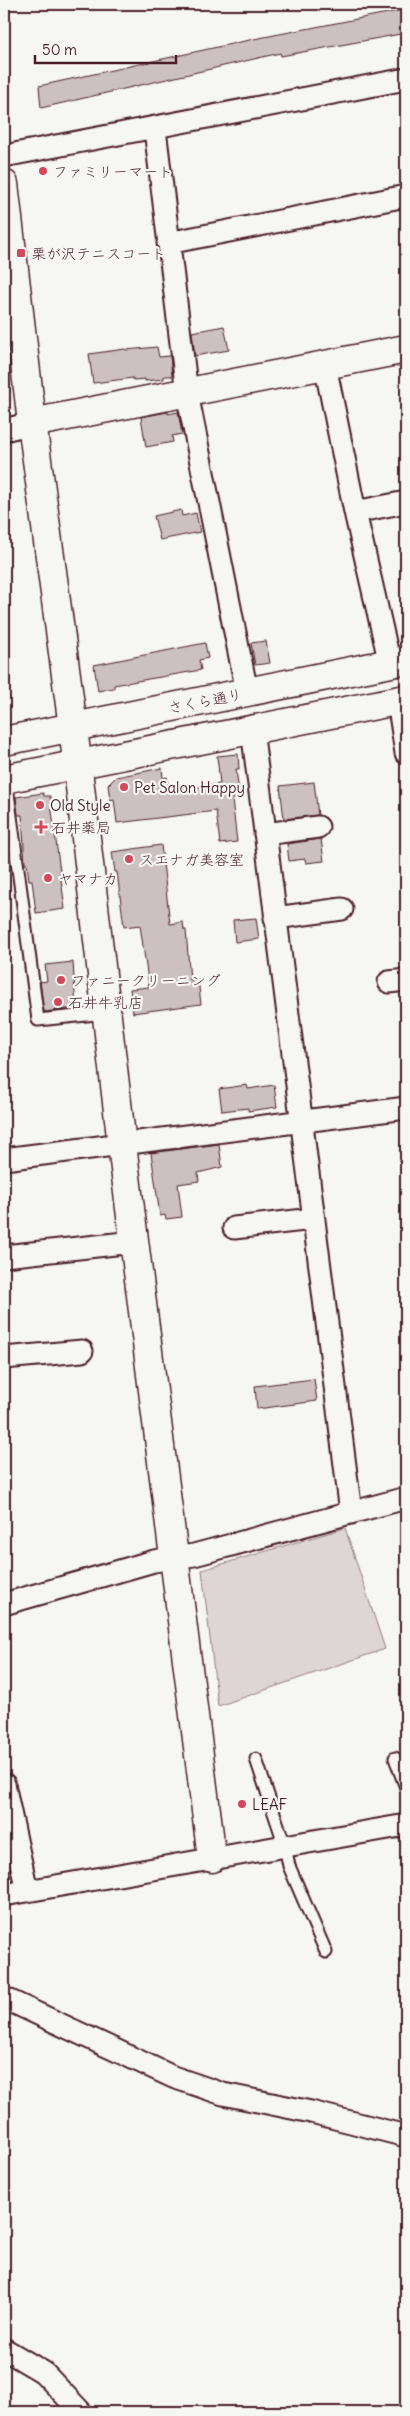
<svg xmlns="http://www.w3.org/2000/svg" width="410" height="2416" viewBox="0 0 410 2416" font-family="Delius,'Klee One',sans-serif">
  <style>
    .green { fill: #ddd6d5; stroke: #947a80 }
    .building { fill: #ccc1c0; stroke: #4a1f2b }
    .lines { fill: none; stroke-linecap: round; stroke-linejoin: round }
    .service-casing { stroke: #4a1f2b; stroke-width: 15 }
    .minor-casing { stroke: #4a1f2b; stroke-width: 25 }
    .tertiary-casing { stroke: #4a1f2b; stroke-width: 31 }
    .service { stroke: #f6f6f2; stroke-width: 11 }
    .minor { stroke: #f6f6f2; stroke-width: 21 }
    .tertiary { stroke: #f6f6f2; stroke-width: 28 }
    .poi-dot { fill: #d1495b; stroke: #f6f6f2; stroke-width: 2 }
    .labels { text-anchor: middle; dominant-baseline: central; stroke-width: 4.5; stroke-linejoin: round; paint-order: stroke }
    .poi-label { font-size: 15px; fill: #4a1f2b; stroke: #f6f6f2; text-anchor: start }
    .street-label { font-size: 15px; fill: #4a1f2b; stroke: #f6f6f2 }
  </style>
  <rect width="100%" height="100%" fill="#f6f6f2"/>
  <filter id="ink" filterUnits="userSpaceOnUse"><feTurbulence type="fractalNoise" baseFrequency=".02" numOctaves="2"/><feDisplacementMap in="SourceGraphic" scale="10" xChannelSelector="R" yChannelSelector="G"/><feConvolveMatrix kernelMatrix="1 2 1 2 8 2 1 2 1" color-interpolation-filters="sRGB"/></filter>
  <g filter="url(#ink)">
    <path class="green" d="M345,1528L385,1649L218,1706L202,1570Z"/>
    <path class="building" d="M403,10L406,33L281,56L280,53L41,108L39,86L254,39Z
      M224,326L229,350L195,356L192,332Z
      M157,347L159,357L170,356L172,376H164V379L145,381V379L133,380V378L93,383L89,354L125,349L126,350Z
      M168,412V414L178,412L182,434L172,436L173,442L146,447L141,417Z
      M181,510L182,516L196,513L200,532L160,540L154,516Z
      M266,641L270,663L255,665L251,643Z
      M205,643L208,658L199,660L201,670L114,685V688L98,691L94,665Z
      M238,754L239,769H236L239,793L234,794L235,799H232L237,842L220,844L216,811L117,823L114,799L110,800L108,785L116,777L162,768L163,778L167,777L169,791L220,784L217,756Z
      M314,782L318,815L284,819L280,786Z
      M43,793L44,796H50L65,909L36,913L32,880H29L27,864H25L22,815H18L16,797Z
      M321,839L324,861L306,863L305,859L289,861L287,844Z
      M161,845L170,924L183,922L184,930H186L190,980L198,979L201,1004L133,1013L130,989L149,987L140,925L124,927L117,872H115L112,852Z
      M256,918L259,939L235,942L233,920Z
      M73,962L76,1008L44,1012L40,982L47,981L45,965Z
      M247,1085L248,1089L274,1085L277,1107L248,1111V1108L222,1111L219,1089Z
      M219,1144L222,1167L198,1173L199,1181L178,1184L182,1217L166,1219L165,1215L160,1216L151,1153Z
      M314,1379L317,1401L257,1409L255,1386Z"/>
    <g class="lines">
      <g class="service-casing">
        <path id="service" d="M6,778L38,1020L106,1013
          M395,1758L406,1788
          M256,1759L285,1846L289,1866L326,1952"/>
      </g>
      <g class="minor-casing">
        <path id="minor" d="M155,129L187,393L247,692
          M4,156L406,79
          M168,243L406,196
          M325,365L355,512L390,664
          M4,430L32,423
          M355,512L406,502
          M398,701L406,753
          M252,729L351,1513
          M265,834L318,827
          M275,918L342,909
          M389,982L406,980
          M4,1159L406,1108
          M234,1228L313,1219
          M4,1256L134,1242
          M4,1358L82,1351
          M4,1604L154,1561L194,1555L406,1498
          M4,1784L27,1891
          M4,1895L406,1825
          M4,1998L173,2077L223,2094L311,2112L406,2136
          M4,2349L43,2372L81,2412"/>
      </g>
      <g class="tertiary-casing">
        <path id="tertiary" d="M4,184L32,423L73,727L122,1145L212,1858
          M32,423L406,349
          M4,741L406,660
          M4,779L406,699"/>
      </g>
      <use href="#service" class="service"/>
      <use href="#minor" class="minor"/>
      <use href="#tertiary" class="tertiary"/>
    </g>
  </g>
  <g class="poi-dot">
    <circle cx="43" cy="171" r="5"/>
    <rect x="16" y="248" width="10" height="10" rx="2.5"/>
    <circle cx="124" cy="787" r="5"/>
    <circle cx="40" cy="805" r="5"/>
    <path d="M38.5 819.5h5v5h5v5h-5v5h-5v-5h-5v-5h5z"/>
    <circle cx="129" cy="859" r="5"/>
    <circle cx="48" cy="878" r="5"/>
    <circle cx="61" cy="980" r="5"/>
    <circle cx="58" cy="1002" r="5"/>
    <circle cx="242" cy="1804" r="5"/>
  </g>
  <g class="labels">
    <g class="poi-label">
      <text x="53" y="171">ファミリーマート</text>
      <text x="31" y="253">栗が沢テニスコート</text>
      <text x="134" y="787">Pet Salon Happy</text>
      <text x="50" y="805">Old Style</text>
      <text x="51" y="827">石井薬局</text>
      <text x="139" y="859">スエナガ美容室</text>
      <text x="58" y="878">ヤマナカ</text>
      <text x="71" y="980">ファニークリーニング</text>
      <text x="68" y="1002">石井牛乳店</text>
      <text x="252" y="1804">LEAF</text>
    </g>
    <g class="street-label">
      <text transform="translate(205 701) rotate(-11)">さくら通り</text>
    </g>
  </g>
  <rect width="410" height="2416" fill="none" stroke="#f6f6f2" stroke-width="20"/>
  <rect x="10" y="10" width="390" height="2396" fill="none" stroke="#4a1f2b" stroke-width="2" filter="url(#ink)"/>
  <path d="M35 55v8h141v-8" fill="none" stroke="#4a1f2b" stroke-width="2.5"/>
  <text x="42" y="55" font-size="15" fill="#4a1f2b" stroke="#f6f6f2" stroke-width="4" paint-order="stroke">50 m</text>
</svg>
